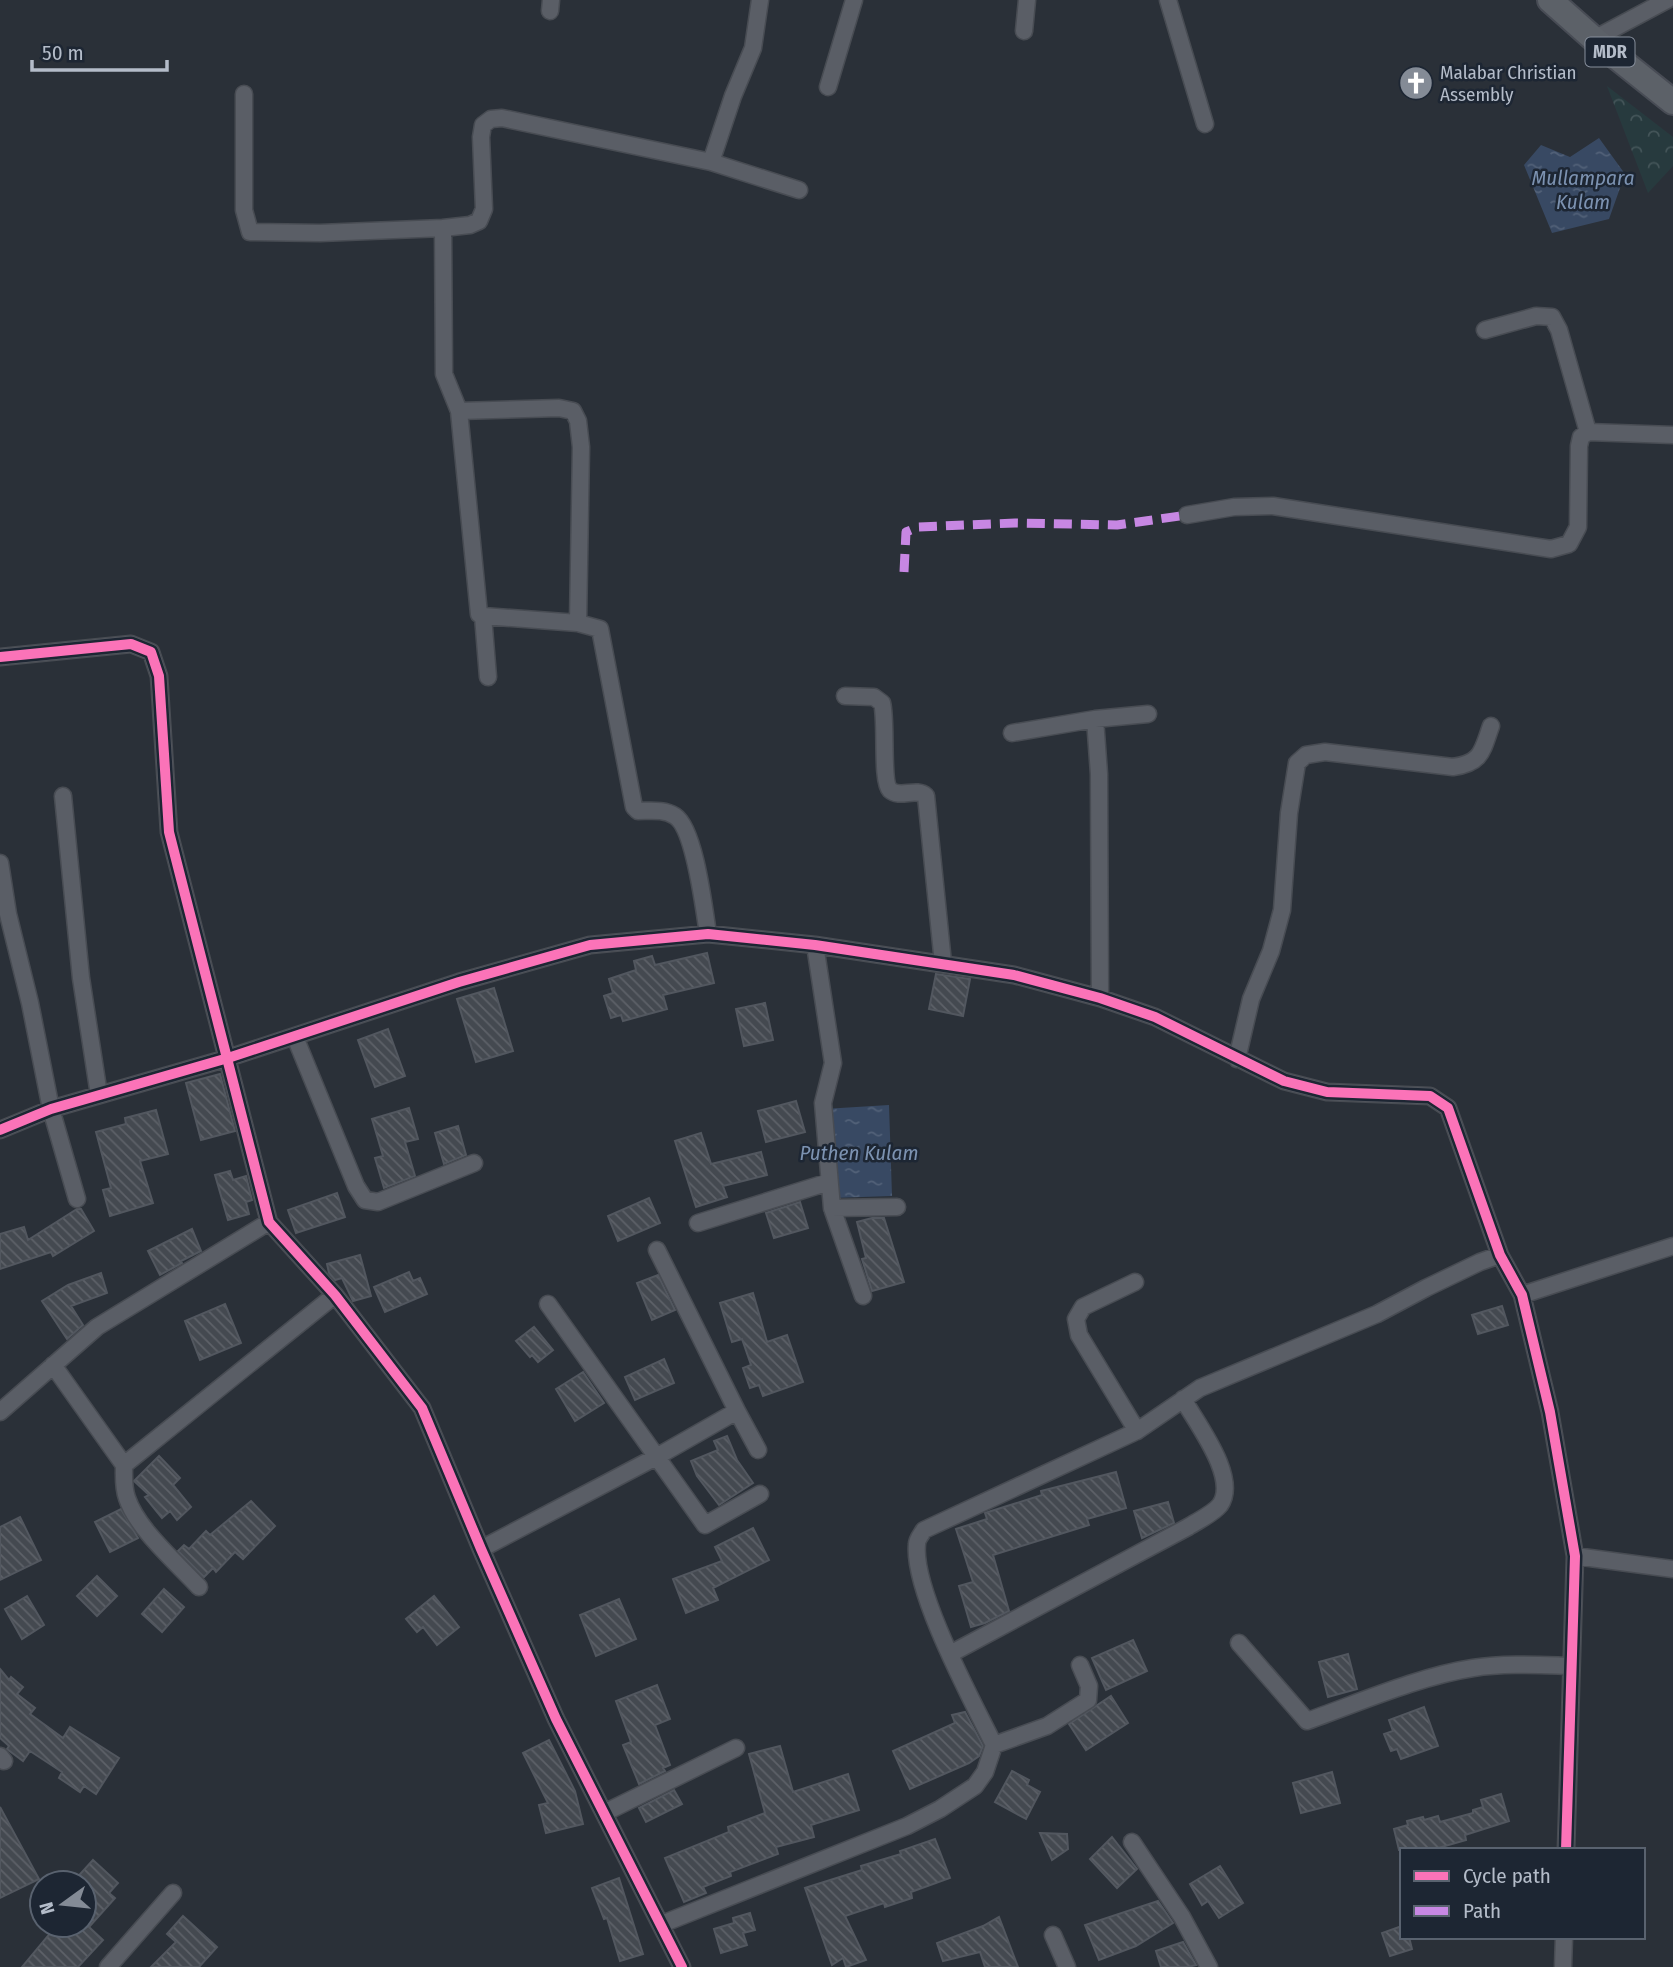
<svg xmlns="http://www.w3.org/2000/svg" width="1673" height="1967" viewBox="0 0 1673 1967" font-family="'Fira Sans Condensed',sans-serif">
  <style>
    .forest { fill: url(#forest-crowns) }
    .water { fill: url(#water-ripples) }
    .building { fill: url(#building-back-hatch); stroke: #52575f; stroke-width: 2 }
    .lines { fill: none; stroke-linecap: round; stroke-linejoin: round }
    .minor-casing { stroke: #484c53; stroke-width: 19 }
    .primary-casing { stroke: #484c55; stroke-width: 28 }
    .minor { stroke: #5a5e66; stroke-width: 16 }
    .primary { stroke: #5c6168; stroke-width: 24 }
    .quiet { stroke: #c787e3; stroke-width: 9; stroke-dasharray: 18 9; stroke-linecap: butt }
    .cycleway-casing { stroke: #1d2633; stroke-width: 15 }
    .cycleway { stroke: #fb73b8; stroke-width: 10 }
    .labels { text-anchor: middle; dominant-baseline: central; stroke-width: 5; stroke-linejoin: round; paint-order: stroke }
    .shield { fill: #1d2633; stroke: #878f9c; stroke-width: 2 }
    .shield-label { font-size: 18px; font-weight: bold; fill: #b4bcc9 }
    .poi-label { font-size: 19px; fill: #b4bcc9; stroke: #1d2633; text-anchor: start }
    .water-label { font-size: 21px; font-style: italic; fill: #7c92b1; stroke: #1d2633 }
  </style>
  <defs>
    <pattern id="forest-crowns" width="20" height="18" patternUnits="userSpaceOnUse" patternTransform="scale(1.75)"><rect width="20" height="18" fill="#273a3e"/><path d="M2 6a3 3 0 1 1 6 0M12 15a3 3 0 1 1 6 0" fill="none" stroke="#445559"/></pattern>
    <pattern id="water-ripples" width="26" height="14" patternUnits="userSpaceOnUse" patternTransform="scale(1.75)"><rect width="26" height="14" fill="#384963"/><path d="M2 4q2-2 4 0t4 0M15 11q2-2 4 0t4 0" fill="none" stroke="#526178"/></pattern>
    <pattern id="building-back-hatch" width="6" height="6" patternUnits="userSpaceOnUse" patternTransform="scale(1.75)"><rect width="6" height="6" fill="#444950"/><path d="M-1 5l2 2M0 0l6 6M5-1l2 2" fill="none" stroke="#5d6168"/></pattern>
  </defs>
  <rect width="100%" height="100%" fill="#2a3038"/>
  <path class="forest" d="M1607,86L1673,137V166L1648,193Z"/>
  <path class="water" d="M1599,138L1625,174L1609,219L1552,233L1524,165L1541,145L1570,157Z
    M889,1105L892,1196L832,1198L824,1109Z"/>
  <path class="building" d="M707,953L714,983L663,995L667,1009L623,1021L621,1015L611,1018L604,996L613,993L609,979L636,970L634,961L652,956L655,965Z
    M936,974L970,979L963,1016L929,1009Z
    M494,988L513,1051L476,1062L457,999Z
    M765,1003L773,1040L744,1046L736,1009Z
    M388,1029L405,1076L375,1087L358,1040Z
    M220,1074L235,1131L201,1140L186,1083Z
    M796,1101L805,1132L766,1142L758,1111Z
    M409,1108L418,1139L405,1142L415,1176L384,1188L375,1158L383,1156L372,1119Z
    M156,1110L168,1154L140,1161L153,1203L110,1216L103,1190L111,1188L96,1132L126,1124L125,1118Z
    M458,1126L466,1155L444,1164L435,1133Z
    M701,1133L711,1164L761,1152L767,1175L723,1186L727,1197L696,1207L675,1141Z
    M230,1171L233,1180L246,1176L252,1200L246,1202L249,1214L228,1220L215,1175Z
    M337,1193L345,1217L296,1233L288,1210Z
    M649,1198L660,1223L618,1241L608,1216Z
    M800,1202L808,1228L774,1238L766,1213Z
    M77,1209H81L94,1231L53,1256L51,1252L0,1269V1234L24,1227L28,1240Z
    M872,1218H884L904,1282L872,1291L862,1259L866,1258L857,1222Z
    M192,1229L201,1251L181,1261L182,1263L160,1275L148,1251Z
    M360,1255L371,1296L353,1301L342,1278L335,1280L329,1273L327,1264Z
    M409,1272L413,1281L420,1278L427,1294L385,1312L374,1287Z
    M101,1273L107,1293L71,1306L83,1325L67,1339L42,1301L68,1285Z
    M658,1275L675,1310L652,1320L637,1283Z
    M753,1293L767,1342L787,1335L803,1382L763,1396L759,1385L750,1388L743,1368L751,1365L742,1339L732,1342L720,1303Z
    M225,1304L241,1343L200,1360L185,1321Z
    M1502,1306L1508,1325L1478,1334L1472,1315Z
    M534,1327L553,1350L538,1362L532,1355L530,1357L516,1341Z
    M664,1359L674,1383L635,1400L625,1377Z
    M583,1372L604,1403L575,1421L556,1389Z
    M727,1436L737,1460L753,1483L719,1505L697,1476L691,1461L718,1450L714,1441Z
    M159,1456L180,1478L173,1485L191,1507L177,1520L170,1511L162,1518L145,1497L149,1495L134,1481Z
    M1116,1472L1126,1508L1087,1519L1089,1525L993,1555L1009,1611L985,1623L971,1627L959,1586L973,1582L956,1529L987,1519L985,1513L1042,1495L1041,1491Z
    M251,1501L275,1526L243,1559L235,1552L216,1572L213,1568L204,1577L178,1551L184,1545L189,1549L206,1531L210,1535Z
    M1168,1502L1174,1523L1142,1538L1134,1511Z
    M121,1509L138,1538L110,1552L95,1522Z
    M20,1517L41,1560L0,1580V1527Z
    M753,1528L769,1560L713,1588L718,1600L686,1613L673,1579L722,1561L715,1547Z
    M97,1576L117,1596L97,1616L77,1596Z
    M164,1589L184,1607L162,1632L142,1614Z
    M27,1596L44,1625L22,1639L5,1609Z
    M434,1596L459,1627L437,1645L423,1627L417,1632L406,1619Z
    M619,1599L636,1639L596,1656L580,1615Z
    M1133,1640L1147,1671L1106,1690L1092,1658Z
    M1348,1654L1357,1689L1328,1697L1319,1662Z
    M0,1669L9,1680L11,1677L23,1687L17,1694L35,1708L30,1714L63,1738L70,1727L119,1758L96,1794L84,1786L80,1792L59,1778L62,1772L30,1751L23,1761L7,1749L9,1746L0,1738Z
    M657,1685L670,1719L655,1725L670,1765L663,1768L665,1771L639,1784L623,1745L631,1742L616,1701Z
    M1111,1696L1128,1723L1086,1750L1069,1724Z
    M1424,1707L1438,1746L1401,1759L1397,1749L1391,1751L1384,1734L1393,1731L1389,1720Z
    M965,1712L983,1746L979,1756L969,1763L910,1789L893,1751L955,1723L952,1715Z
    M549,1740L575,1791L583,1824L546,1833L539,1805L548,1803L523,1753Z
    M780,1746L793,1792L848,1774L859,1810L811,1825L814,1837L776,1847L778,1854L730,1872L731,1876L703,1887L706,1893L684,1902L665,1858L729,1832L728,1827L765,1813L749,1754Z
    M1012,1771L1029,1780L1027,1785L1040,1792L1026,1819L995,1802Z
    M1332,1772L1340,1803L1301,1813L1293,1783Z
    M674,1790L682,1804L646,1822L639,1808Z
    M1501,1794L1509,1821L1465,1835L1466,1840L1431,1850H1399L1394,1829L1408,1825L1407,1821L1423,1817L1424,1820L1438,1816L1440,1822L1473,1813V1810L1483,1807L1481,1800Z
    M0,1807L39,1879L0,1898Z
    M1040,1833L1067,1834L1068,1849L1052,1860Z
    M1112,1837L1137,1869L1117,1888L1090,1859Z
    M935,1839L950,1878L911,1892L912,1898L885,1907L884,1903L845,1916L866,1960L846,1967L843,1958L832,1965L805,1888L862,1870L861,1866L901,1854L900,1851Z
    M93,1860L118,1883L109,1893L115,1898L89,1927L103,1940L78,1967H22L57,1925H84V1883H72Z
    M1220,1866L1243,1903L1219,1918L1208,1901L1202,1905L1190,1884Z
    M619,1878L643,1954L620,1961L607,1918L604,1919L592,1888Z
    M1158,1901L1173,1923L1136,1946L1099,1960L1085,1925Z
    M750,1913L755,1930L743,1933L747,1945L721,1953L714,1929L734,1923L733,1918Z
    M183,1916L217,1947L199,1967H151L176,1942L167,1934Z
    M999,1917L1018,1967H985L980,1952L943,1961L937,1943L983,1926Z
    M1402,1926V1937H1409L1412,1949L1390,1956L1382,1933Z
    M1183,1942L1196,1965L1188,1967H1161L1156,1951Z"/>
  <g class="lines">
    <g class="minor-casing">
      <path id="minor" d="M1168,0L1205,124
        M550,11L551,0
        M1024,31L1027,0
        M1594,39L1667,0
        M828,87L854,0
        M244,94V210L250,232L320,233L443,228
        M711,162L733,96L753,48L760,0
        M1485,330L1536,316L1552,317L1559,330L1588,432
        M459,411L444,374L443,228L470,225L479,221L484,209L481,137L483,125L491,119L502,118L711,162L799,190
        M1187,515L1234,507L1273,506L1551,549L1569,544L1578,527L1579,446L1581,437L1588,432L1673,435
        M483,616L488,677
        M578,623L581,447L578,421L573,411L559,408L459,411L479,614L483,616L578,623L600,629L634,807L638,811C651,811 664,809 675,816C695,829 704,909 708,934
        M0,657L131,644L151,652L159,676L169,832L269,1222L335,1295L422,1408L481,1549L556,1719L682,1967
        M845,696L874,697L882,703C887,720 881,781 890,790C900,799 916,787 926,796L943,963
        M1095,719L1099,774L1100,998
        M1012,733L1095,719L1148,714
        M63,796L81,978L99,1095
        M0,863L8,914L30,1003L51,1109L77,1199
        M815,945L833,1063L823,1103L832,1208L863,1296
        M295,1037L356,1186L365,1200L378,1202L474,1163
        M1237,1059L1251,999L1271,951L1282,910L1289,813L1297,763L1306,755L1325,752L1453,767C1482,763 1482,751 1491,726
        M0,1130L51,1109L228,1058L459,982L590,945L708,934L815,945L1014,975L1100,998L1155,1017L1284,1081L1327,1092L1430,1096L1448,1108L1500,1255L1522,1295L1550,1412L1575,1556L1566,1850
        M832,1208L897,1207
        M698,1223L829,1182
        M657,1250L737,1411
        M1135,1282L1083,1307L1076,1319L1079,1335L1137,1431
        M1522,1295L1673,1246
        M548,1304L705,1525L760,1494
        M53,1365L124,1465L335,1295
        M0,1412L97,1327L269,1222
        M124,1465C124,1476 123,1487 127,1498C137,1529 177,1563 199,1587
        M481,1549L658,1456L737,1411L758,1450
        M1575,1556L1673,1569
        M1239,1643L1307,1721C1358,1703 1420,1676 1473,1668C1505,1663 1538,1665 1570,1666
        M950,1654L1188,1527C1197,1521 1213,1514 1220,1505C1239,1478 1197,1424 1183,1399
        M994,1745L1047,1726L1088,1700L1089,1686L1080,1665
        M0,1756L4,1761
        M604,1813L736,1748
        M1132,1842L1182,1917L1209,1967
        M662,1924L907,1826L940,1809L975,1786L985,1772L994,1745C973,1702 912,1590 917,1544C917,1539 921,1535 924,1530L1137,1431L1200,1388L1377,1314L1426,1288L1480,1262L1500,1255
        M1053,1935L1067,1967
        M108,1967L173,1893
        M1563,1967L1564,1937"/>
    </g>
    <g class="primary-casing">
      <path id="primary" d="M1550,0L1594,39L1673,102"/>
    </g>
    <use href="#minor" class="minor"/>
    <use href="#primary" class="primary"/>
    <path class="quiet" d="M904,572L906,532L918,527L1015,523L1117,525L1187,515"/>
    <g class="cycleway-casing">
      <path id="cycleway" d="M0,657L131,644L151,652L159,676L169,832L269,1222L335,1295L422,1408L481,1549L556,1719L682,1967
        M0,1130L51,1109L228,1058L459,982L590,945L708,934L815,945L1014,975L1100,998L1155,1017L1284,1081L1327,1092L1430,1096L1448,1108L1500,1255L1522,1295L1550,1412L1575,1556L1566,1850"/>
    </g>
    <use href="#cycleway" class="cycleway"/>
  </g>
  <defs>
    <g id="church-disc" transform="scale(1.75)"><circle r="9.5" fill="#848b96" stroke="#1d2633"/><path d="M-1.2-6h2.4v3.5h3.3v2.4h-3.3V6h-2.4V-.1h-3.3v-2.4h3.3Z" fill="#fff"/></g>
  </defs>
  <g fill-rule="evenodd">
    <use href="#church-disc" x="1416" y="83"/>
  </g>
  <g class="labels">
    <rect class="shield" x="1585.5" y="37.5" width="49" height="29" rx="5"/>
    <g class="shield-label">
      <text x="1610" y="52">MDR</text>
    </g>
    <g class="poi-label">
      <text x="1440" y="72">Malabar Christian<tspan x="1440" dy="22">Assembly</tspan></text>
    </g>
    <g class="water-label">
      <text x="1583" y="178">Mullampara<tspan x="1583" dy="24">Kulam</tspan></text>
      <text x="859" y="1153">Puthen Kulam</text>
    </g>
  </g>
  <rect x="1400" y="1848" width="245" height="91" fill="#1d2633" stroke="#59626f" stroke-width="2"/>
  <rect x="1414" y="1871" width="35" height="10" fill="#fb73b8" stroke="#59626f" stroke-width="2"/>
  <text x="1463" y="1883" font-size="21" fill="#b4bcc9">Cycle path</text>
  <rect x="1414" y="1906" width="35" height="10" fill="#c787e3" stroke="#59626f" stroke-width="2"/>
  <text x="1463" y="1918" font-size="21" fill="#b4bcc9">Path</text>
  <g transform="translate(63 1904) rotate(255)"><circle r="33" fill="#1d2633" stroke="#59626f" stroke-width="2"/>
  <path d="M0-5L12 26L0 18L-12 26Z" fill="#848b96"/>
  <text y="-10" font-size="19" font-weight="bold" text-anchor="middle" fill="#b4bcc9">N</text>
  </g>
  <path d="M32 60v10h135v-10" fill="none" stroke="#b4bcc9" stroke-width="3.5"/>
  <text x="42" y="60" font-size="21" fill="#b4bcc9" stroke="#1d2633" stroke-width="5" paint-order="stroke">50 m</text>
</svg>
